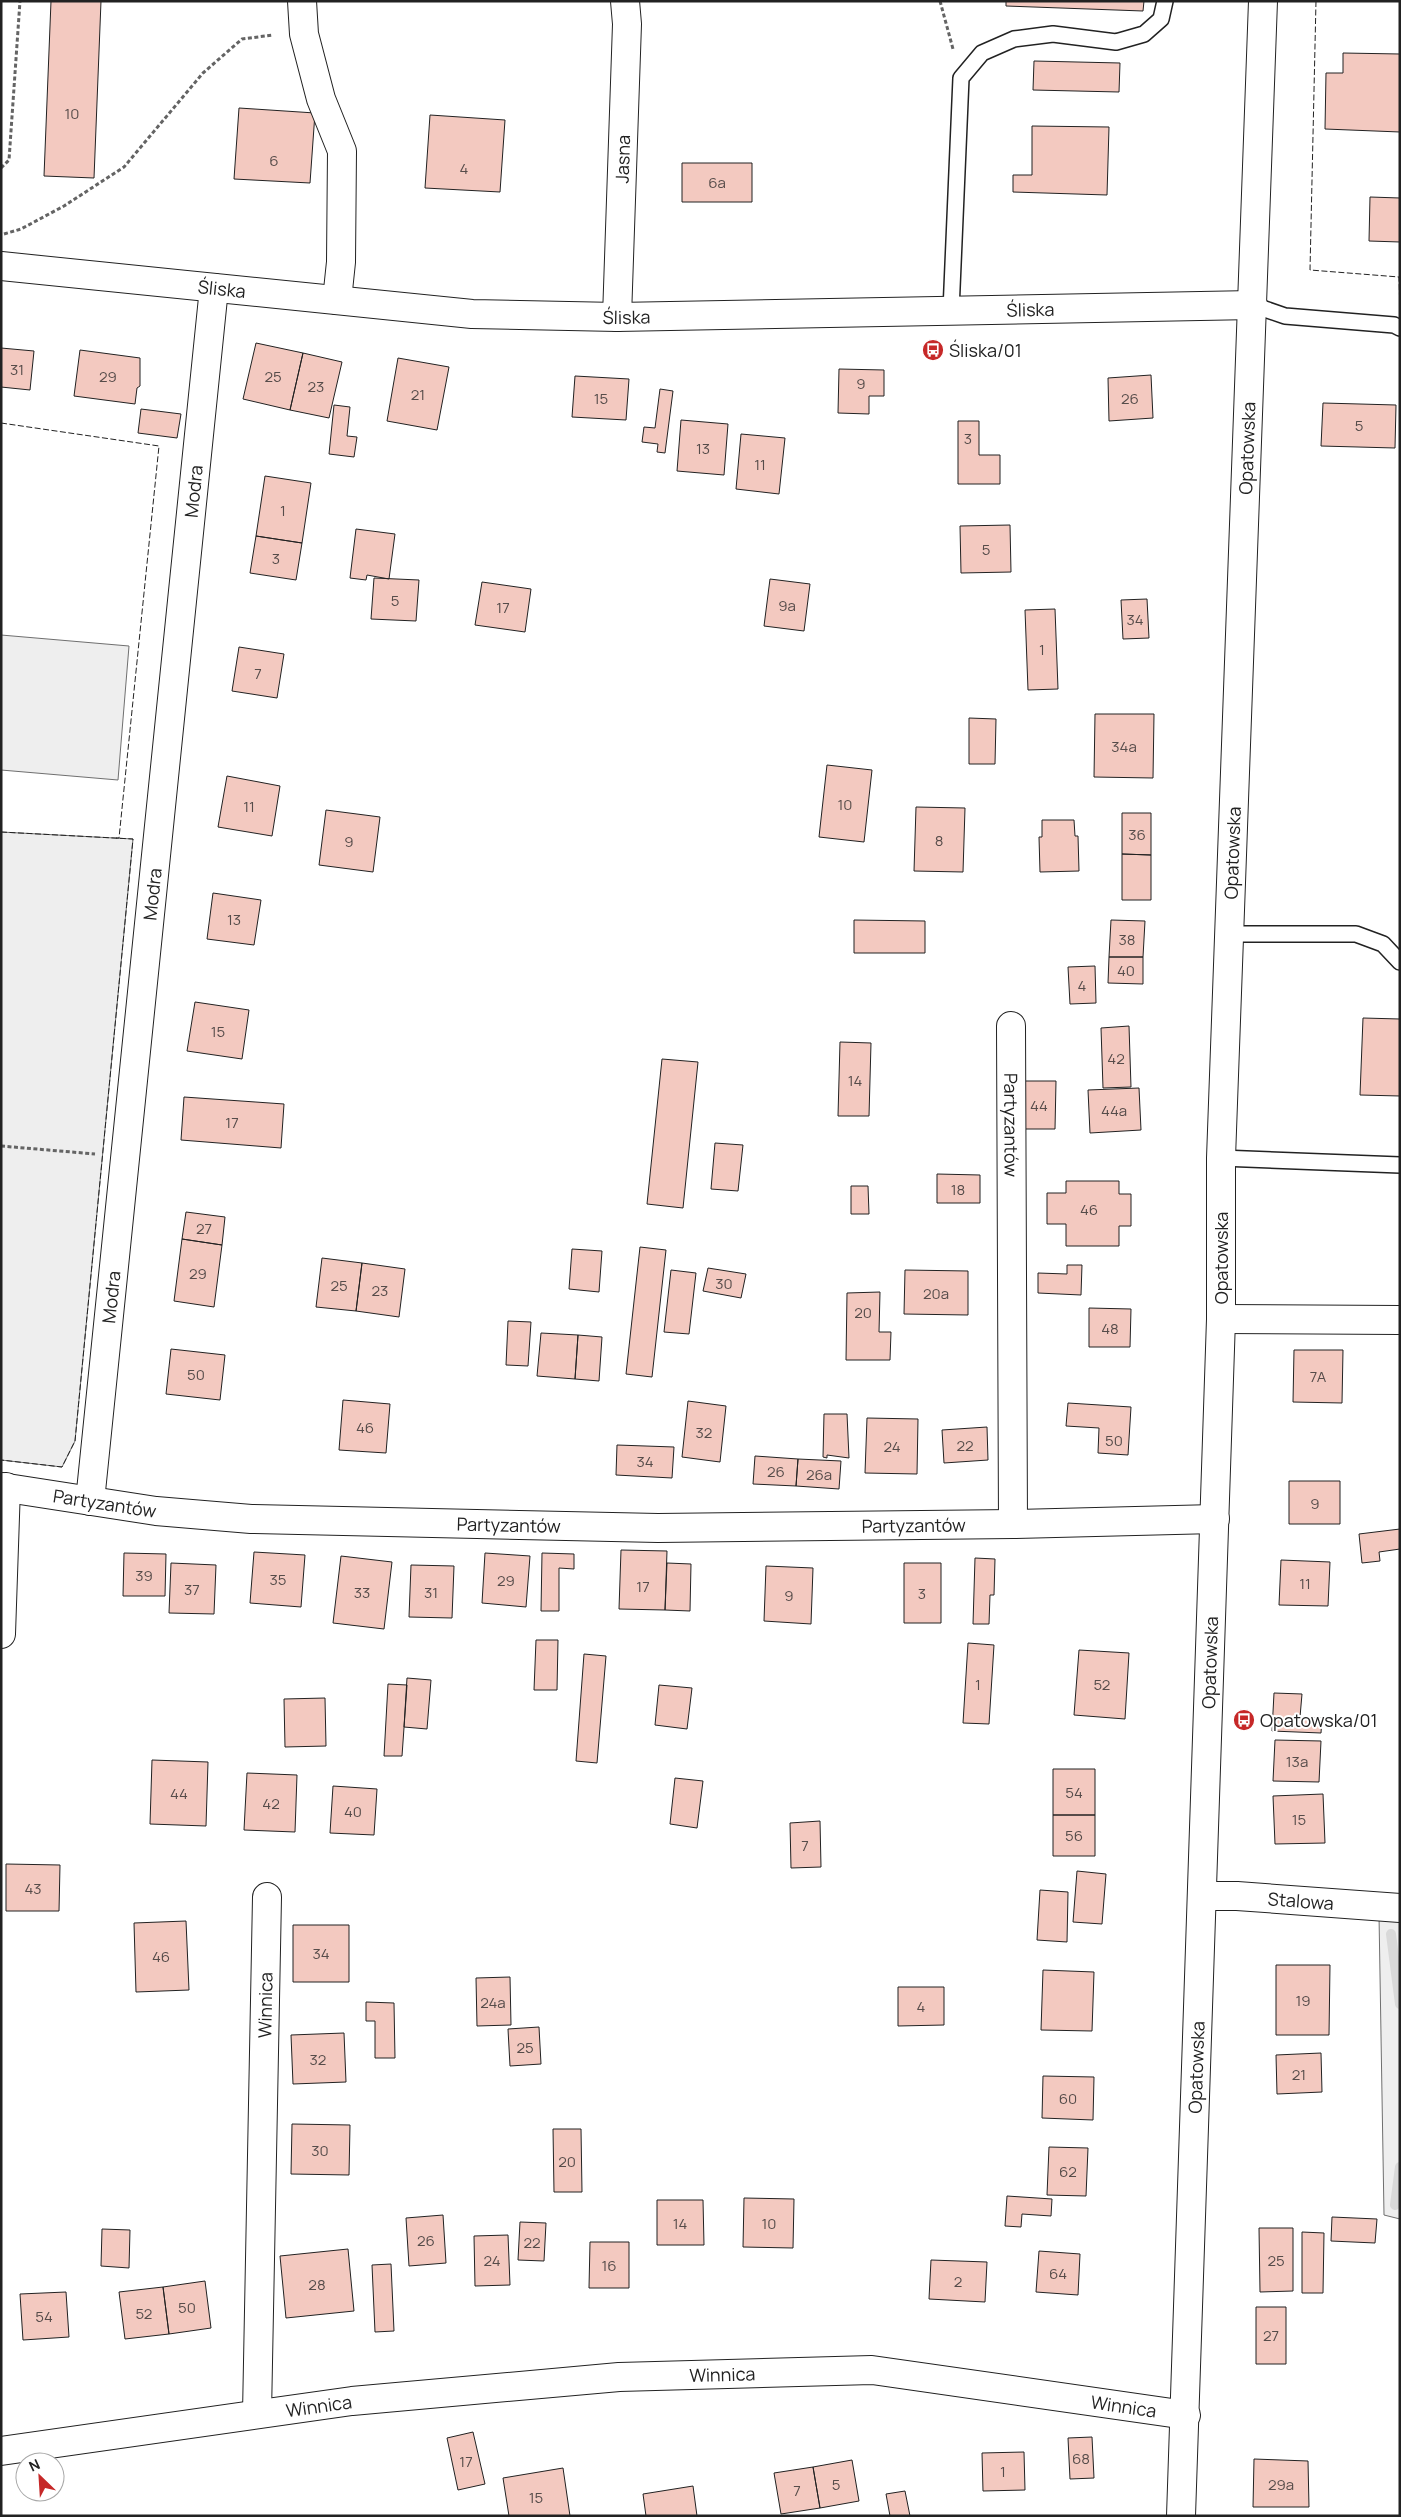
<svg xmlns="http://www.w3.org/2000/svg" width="1401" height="2517" viewBox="0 0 1401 2517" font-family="Manrope,sans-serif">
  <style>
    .green { fill: #eee; stroke: #6f6f6f }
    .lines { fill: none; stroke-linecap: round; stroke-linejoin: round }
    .stream { stroke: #d9d9d9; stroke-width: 10 }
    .building { fill: #f3c9c0; stroke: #222 }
    .lane-casing { stroke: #222; stroke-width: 18 }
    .street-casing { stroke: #222; stroke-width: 30 }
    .secondary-casing { stroke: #222; stroke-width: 30 }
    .path { stroke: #646464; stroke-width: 3; stroke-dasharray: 4 2.5; stroke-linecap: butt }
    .lane { stroke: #fff; stroke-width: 15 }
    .street { stroke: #fff; stroke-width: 28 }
    .secondary { stroke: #fff; stroke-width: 28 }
    .fence { stroke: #222; stroke-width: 1; stroke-dasharray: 6 2.5; stroke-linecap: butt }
    .labels { text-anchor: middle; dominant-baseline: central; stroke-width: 4; stroke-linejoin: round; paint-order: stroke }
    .number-label { font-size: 15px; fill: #564c4a }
    .street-label { font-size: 18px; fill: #222; stroke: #fff }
    .poi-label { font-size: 18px; fill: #222; stroke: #fff; text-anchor: start }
  </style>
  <rect width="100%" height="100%" fill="#fff"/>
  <path class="green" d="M1,635L129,646L118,780L1,770Z
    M1,832L133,839L75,1441L62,1467L1,1460Z
    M1379,1915L1400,1918V2219L1384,2215Z"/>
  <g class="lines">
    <path class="stream" d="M1391,1934L1400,2004
      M1395,2205L1400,2167"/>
  </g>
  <path class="building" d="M51,1H101L94,178L44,176Z
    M1006,1H1144L1143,11L1006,6Z
    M1343,53L1400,54V132L1325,129L1326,73H1343Z
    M1034,61L1120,63L1119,92L1033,90Z
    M239,108L315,113L310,183L234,179Z
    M430,115L505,120L500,192L425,188Z
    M1032,126L1109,127L1107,195L1013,192V175H1032Z
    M682,163H752V202H682Z
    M1370,197L1400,198V242L1369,241Z
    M256,343L303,353L290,410L243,399Z
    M1,348L34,351L30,390L1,387Z
    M80,350L140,358V386L137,388L135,404L74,396Z
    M303,353L342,362L329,418L290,410Z
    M398,358L449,367L437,430L387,421Z
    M839,369L884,370V396H869V414L838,413Z
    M1151,375L1153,418L1109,421L1108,378Z
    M575,376L629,379L626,420L572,417Z
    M660,389L673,391L665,453L657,452L658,444L642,442L644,427L655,428Z
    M1323,403L1396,405L1395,448L1321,446Z
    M334,405L350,407L347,436L357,437L354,457L329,454Z
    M141,409L181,414L177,438L138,433Z
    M681,420L728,424L724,475L677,471Z
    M958,421H979V455H1000V484H958Z
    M741,434L785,438L779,494L736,489Z
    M265,476L311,483L302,543L256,536Z
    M1010,525L1011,572L961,573L960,526Z
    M356,529L395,534L389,579L367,575L366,580L350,578Z
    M256,536L302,543L296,580L250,573Z
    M374,578L419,580L416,621L371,619Z
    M770,579L810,584L804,631L764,626Z
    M482,582L531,589L525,632L475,625Z
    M1147,599L1149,638L1123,639L1121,600Z
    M1055,609L1058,689L1028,690L1025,610Z
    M239,647L284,654L277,698L232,691Z
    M1095,714H1154L1153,778L1094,777Z
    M969,718L996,719L995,764H969Z
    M827,765L872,770L864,842L819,837Z
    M227,776L280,786L272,836L218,827Z
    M916,807L965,808L963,872L914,871Z
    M326,810L380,817L373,872L319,865Z
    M1122,813H1151V855L1122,854Z
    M1042,820H1074L1075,836H1078L1079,871L1040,872L1039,837H1042Z
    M1122,854L1151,855V900H1122Z
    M213,893L261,900L254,945L207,939Z
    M854,920L925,921V953H854Z
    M1111,920L1145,921L1143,957H1109Z
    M1109,957H1143V984L1108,983Z
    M1095,966L1096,1003L1070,1004L1068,967Z
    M195,1002L249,1010L242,1059L187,1051Z
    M1363,1018L1400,1019V1096L1360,1095Z
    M1129,1026L1131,1087L1103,1088L1101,1028Z
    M840,1042L871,1043L869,1116H838Z
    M662,1059L698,1062L683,1208L647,1204Z
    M1023,1081H1056L1055,1129H1022Z
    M1139,1088L1141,1130L1090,1133L1088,1090Z
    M184,1097L284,1104L281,1148L181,1140Z
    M715,1143L743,1145L738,1191L711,1189Z
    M937,1174L980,1175V1203H937Z
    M1066,1181H1119V1194H1131V1226H1119V1246H1066V1224H1047V1193H1066Z
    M851,1186H868L869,1214H851Z
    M186,1212L225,1217L222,1245L182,1239Z
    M182,1239L222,1245L214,1307L174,1301Z
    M640,1247L666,1250L652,1377L626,1374Z
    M572,1249L602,1251L599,1292L569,1289Z
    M322,1258L362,1263L356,1311L316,1307Z
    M362,1263L405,1269L399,1317L356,1311Z
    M1067,1265H1082L1081,1295L1038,1293V1273L1067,1274Z
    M708,1268L746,1274L741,1298L703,1291Z
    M671,1270L696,1273L689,1334L664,1332Z
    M905,1270L968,1271V1315L904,1314Z
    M880,1292L879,1332H891L890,1360H846L847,1293Z
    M1089,1308L1131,1309L1130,1347H1089Z
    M508,1321L531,1322L528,1366L506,1365Z
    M541,1333L578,1335L575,1379L537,1376Z
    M578,1335L602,1337L599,1381L575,1379Z
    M171,1349L225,1355L220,1400L166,1394Z
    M1294,1350H1343L1342,1403L1293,1402Z
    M343,1400L390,1404L386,1453L339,1450Z
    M688,1401L726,1406L720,1462L682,1457Z
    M1068,1403L1131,1407L1128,1455L1098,1453L1099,1428L1066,1426Z
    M824,1414H847L849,1458L827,1455V1458L823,1457Z
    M867,1418L918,1419L917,1474L865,1473Z
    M987,1427L988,1460L944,1463L942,1430Z
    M617,1445L674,1447L672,1478L616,1475Z
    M755,1456L798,1459L796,1486L753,1484Z
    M798,1459L841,1461L839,1489L796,1486Z
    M1289,1481H1340V1524H1289Z
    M1400,1529V1549L1379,1552L1380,1561L1362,1563L1359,1534Z
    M621,1550L667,1551L665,1610L619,1609Z
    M254,1552L305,1555L301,1607L250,1603Z
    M124,1553L166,1554L165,1596H123Z
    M485,1553L530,1556L526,1607L482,1603Z
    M542,1553L574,1554V1569L559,1568V1611H541Z
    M341,1556L392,1562L384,1629L333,1623Z
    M975,1558L995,1559L994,1595H990L989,1624H973Z
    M1281,1560L1330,1562L1328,1606L1279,1605Z
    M171,1563L216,1565L214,1614L169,1613Z
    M667,1563L691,1564L690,1611L665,1610Z
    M904,1563H941V1623H904Z
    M411,1565L454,1566L452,1618L409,1617Z
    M766,1566L813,1568L811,1624L764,1621Z
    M536,1640H558L557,1690H534Z
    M968,1643L994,1645L989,1724L963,1723Z
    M1079,1650L1129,1653L1125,1719L1074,1715Z
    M584,1654L606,1656L597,1763L576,1761Z
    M407,1678L431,1680L427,1729L404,1727Z
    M388,1684L407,1685L402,1756H384Z
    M659,1685L692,1688L687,1729L655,1725Z
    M1274,1693L1302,1694L1300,1717L1322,1718L1321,1733L1272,1731Z
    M325,1698L326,1746L285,1747L284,1699Z
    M1275,1740L1321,1741L1319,1782L1273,1781Z
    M152,1760L208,1762L206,1826L150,1824Z
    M1053,1769H1095V1815H1053Z
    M247,1773L297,1775L295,1832L244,1830Z
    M675,1778L703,1781L697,1828L670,1824Z
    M333,1786L377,1789L374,1835L330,1833Z
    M1323,1794L1325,1843L1275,1844L1273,1796Z
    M1053,1815H1095V1856H1053Z
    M820,1821L821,1867L791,1868L790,1823Z
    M6,1864L60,1865L59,1911H6Z
    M1077,1871L1106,1874L1102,1924L1073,1922Z
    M1040,1890L1068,1892L1067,1942L1037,1940Z
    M186,1921L189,1990L136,1992L134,1923Z
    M293,1925H349V1982H293Z
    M1276,1965H1330L1329,2035H1276Z
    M1043,1970L1094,1972L1092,2031L1041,2030Z
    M510,1977L511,2025L477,2026L476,1978Z
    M898,1987H944V2025L898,2026Z
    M366,2002L394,2003L395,2058H375V2021H366Z
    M539,2027L541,2064L510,2066L508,2029Z
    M344,2033L346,2082L293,2084L291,2035Z
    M1321,2053L1322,2092L1277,2094L1276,2055Z
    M1043,2076L1094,2077L1093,2120L1042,2118Z
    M292,2124L350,2125L349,2175L291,2174Z
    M553,2129H581L582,2192H554Z
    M1049,2147L1088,2148L1086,2196L1047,2195Z
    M1007,2196L1052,2199L1051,2216L1022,2214L1021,2227L1005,2226Z
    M744,2198L794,2199L793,2248L743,2247Z
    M657,2200H703L704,2245H657Z
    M443,2215L446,2263L409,2266L406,2218Z
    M1332,2217L1377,2219L1375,2243L1331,2241Z
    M520,2222L546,2223L544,2261L518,2260Z
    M1259,2228H1293V2291L1260,2292Z
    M102,2229L130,2230L129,2268L101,2266Z
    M1302,2232L1324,2233L1323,2293H1302Z
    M508,2235L510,2285L475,2286L474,2236Z
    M590,2242H629V2288H589Z
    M348,2249L354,2311L286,2318L280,2256Z
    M1039,2251L1080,2254L1078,2295L1036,2292Z
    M931,2260L987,2262L985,2302L929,2299Z
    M391,2264L394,2331L375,2332L372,2265Z
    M205,2281L211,2328L169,2334L163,2287Z
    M163,2287L169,2334L125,2339L119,2292Z
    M66,2292L69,2337L23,2340L20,2294Z
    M1256,2307H1286V2364H1256Z
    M473,2432L485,2484L458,2490L447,2438Z
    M1092,2437L1094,2478L1070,2479L1068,2438Z
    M1024,2452L1025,2490L983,2491L982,2453Z
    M1254,2459L1308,2461L1309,2507H1253Z
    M852,2460L859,2501L820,2508L813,2467Z
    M813,2467L820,2508L781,2514L774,2473Z
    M563,2468L570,2516H509L503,2478Z
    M693,2486L697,2516H646L643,2494Z
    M905,2491L910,2516H890L886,2494Z"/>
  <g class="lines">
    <g class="lane-casing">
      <path id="lane" d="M1253,305L1285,316L1394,325L1400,328
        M951,311L961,78L982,53L1014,39L1053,34L1116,42L1144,34L1161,19L1165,1
        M1229,934H1356L1383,944L1400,962
        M1221,1158L1400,1165"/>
    </g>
    <g class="street-casing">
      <g id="street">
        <path d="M302,1L304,34L321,99L342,151L341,262L337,300"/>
        <path id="s1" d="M1,266L472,314L617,317L1253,305"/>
        <path id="s2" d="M617,317L627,24L625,1"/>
        <path id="s3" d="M1011,1026L1013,1524"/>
        <path d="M1221,1319L1400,1320"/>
        <path id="s4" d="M1,1487L156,1511L251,1519L658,1528L1013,1524L1215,1519"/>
        <path id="s5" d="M90,1501L214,288"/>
        <path d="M1,1634L6,1487"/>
        <path id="s6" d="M1202,1896H1237L1400,1908"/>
        <path id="s7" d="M257,2414L267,1897"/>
        <path id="s8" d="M1,2451L352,2401L619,2377L872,2370L1186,2415"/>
      </g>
    </g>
    <g class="secondary-casing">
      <g id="secondary">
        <path id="s9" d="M1181,2516L1221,1319V1158L1263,1"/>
      </g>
    </g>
    <path class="path" d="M940,1L953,49
      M1,168L9,160L20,1
      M4,234L21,229L64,206L124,167L203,73L242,39L273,35
      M1,1146L95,1154"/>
    <use href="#lane" class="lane"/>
    <use href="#street" class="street"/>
    <use href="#secondary" class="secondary"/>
    <path class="fence" d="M1316,1L1310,270L1399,277L1400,314
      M1,423L159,446L119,838H116
      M1,832L133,839L75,1441L62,1467L1,1460"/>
  </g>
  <defs>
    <g id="bus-disc" transform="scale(1.125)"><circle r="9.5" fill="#c62828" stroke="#fff"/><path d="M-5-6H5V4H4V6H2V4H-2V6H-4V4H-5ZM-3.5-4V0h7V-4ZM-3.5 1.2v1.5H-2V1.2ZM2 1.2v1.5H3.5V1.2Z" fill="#fff"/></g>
  </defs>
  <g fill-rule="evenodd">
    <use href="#bus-disc" x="933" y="350"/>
    <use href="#bus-disc" x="1244" y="1720"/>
  </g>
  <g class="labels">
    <g class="number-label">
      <text x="72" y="113">10</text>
      <text x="274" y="160">6</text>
      <text x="464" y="168">4</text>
      <text x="717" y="182">6a</text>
      <text x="17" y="369">31</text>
      <text x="108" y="376">29</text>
      <text x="273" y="376">25</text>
      <text x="861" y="383">9</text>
      <text x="316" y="386">23</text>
      <text x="418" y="394">21</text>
      <text x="601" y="398">15</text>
      <text x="1130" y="398">26</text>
      <text x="1359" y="425">5</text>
      <text x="968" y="438">3</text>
      <text x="703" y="448">13</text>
      <text x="760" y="464">11</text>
      <text x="283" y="510">1</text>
      <text x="986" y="549">5</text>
      <text x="276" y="558">3</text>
      <text x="395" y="600">5</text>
      <text x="787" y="605">9a</text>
      <text x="503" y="607">17</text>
      <text x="1135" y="619">34</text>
      <text x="1042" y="649">1</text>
      <text x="258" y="673">7</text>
      <text x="1124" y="746">34a</text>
      <text x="845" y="804">10</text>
      <text x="249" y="806">11</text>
      <text x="1137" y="834">36</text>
      <text x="939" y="840">8</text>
      <text x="349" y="841">9</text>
      <text x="234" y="919">13</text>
      <text x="1127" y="939">38</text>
      <text x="1126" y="970">40</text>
      <text x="1082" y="985">4</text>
      <text x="218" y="1031">15</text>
      <text x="1116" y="1058">42</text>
      <text x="855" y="1080">14</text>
      <text x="1039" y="1105">44</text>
      <text x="1114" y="1110">44a</text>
      <text x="232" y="1122">17</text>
      <text x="958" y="1189">18</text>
      <text x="1089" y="1209">46</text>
      <text x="204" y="1228">27</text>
      <text x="198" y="1273">29</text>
      <text x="724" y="1283">30</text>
      <text x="339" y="1285">25</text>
      <text x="380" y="1290">23</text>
      <text x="936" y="1293">20a</text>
      <text x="863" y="1312">20</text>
      <text x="1110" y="1328">48</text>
      <text x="196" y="1374">50</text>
      <text x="1318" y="1376">7A</text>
      <text x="365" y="1427">46</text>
      <text x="704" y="1432">32</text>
      <text x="1114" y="1440">50</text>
      <text x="965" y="1445">22</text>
      <text x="892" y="1446">24</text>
      <text x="645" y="1461">34</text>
      <text x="776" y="1471">26</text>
      <text x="819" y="1474">26a</text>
      <text x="1315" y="1503">9</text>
      <text x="144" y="1575">39</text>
      <text x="278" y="1579">35</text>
      <text x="506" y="1580">29</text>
      <text x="1305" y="1583">11</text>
      <text x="643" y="1586">17</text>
      <text x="192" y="1589">37</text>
      <text x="362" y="1592">33</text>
      <text x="431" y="1592">31</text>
      <text x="922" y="1593">3</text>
      <text x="789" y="1595">9</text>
      <text x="978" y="1684">1</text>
      <text x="1102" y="1684">52</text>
      <text x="1297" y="1761">13a</text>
      <text x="1074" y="1792">54</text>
      <text x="179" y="1793">44</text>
      <text x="271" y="1803">42</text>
      <text x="353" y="1811">40</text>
      <text x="1299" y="1819">15</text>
      <text x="1074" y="1835">56</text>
      <text x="805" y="1845">7</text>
      <text x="33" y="1888">43</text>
      <text x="321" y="1953">34</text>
      <text x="161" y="1956">46</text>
      <text x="1303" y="2000">19</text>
      <text x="493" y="2002">24a</text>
      <text x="921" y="2006">4</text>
      <text x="525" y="2047">25</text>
      <text x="318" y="2059">32</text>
      <text x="1299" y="2074">21</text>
      <text x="1068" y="2098">60</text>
      <text x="320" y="2150">30</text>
      <text x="567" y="2161">20</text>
      <text x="1068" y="2171">62</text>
      <text x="680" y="2223">14</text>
      <text x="769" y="2223">10</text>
      <text x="426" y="2240">26</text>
      <text x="532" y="2242">22</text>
      <text x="492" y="2260">24</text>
      <text x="1276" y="2260">25</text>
      <text x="609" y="2265">16</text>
      <text x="1058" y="2273">64</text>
      <text x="958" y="2281">2</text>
      <text x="317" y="2284">28</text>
      <text x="187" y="2307">50</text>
      <text x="144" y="2313">52</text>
      <text x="44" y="2316">54</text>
      <text x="1271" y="2335">27</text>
      <text x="1081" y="2458">68</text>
      <text x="466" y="2461">17</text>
      <text x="1003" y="2471">1</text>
      <text x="836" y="2484">5</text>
      <text x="1281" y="2484">29a</text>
      <text x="797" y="2490">7</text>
      <text x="536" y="2497">15</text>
    </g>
    <g class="street-label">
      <text stroke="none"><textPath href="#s2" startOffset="158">Jasna</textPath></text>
      <text stroke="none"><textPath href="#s1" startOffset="222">Śliska</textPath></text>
      <text stroke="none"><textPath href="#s1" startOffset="1032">Śliska</textPath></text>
      <text stroke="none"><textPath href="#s1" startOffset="628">Śliska</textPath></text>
      <text stroke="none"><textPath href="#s9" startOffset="2069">Opatowska</textPath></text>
      <text stroke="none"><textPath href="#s5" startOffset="1015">Modra</textPath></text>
      <text stroke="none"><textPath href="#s9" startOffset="1664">Opatowska</textPath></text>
      <text stroke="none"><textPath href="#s5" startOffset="610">Modra</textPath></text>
      <text stroke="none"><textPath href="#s3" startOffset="99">Partyzantów</textPath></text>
      <text transform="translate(1221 1258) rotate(-90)">Opatowska</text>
      <text stroke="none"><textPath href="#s5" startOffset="205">Modra</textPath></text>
      <text stroke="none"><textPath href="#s4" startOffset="105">Partyzantów</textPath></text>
      <text stroke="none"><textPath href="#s4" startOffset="510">Partyzantów</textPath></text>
      <text stroke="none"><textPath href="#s4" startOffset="915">Partyzantów</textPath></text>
      <text stroke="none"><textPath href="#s9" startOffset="854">Opatowska</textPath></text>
      <text stroke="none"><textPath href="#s6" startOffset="99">Stalowa</textPath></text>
      <text stroke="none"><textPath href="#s7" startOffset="409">Winnica</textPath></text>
      <text stroke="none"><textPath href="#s9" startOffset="449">Opatowska</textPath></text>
      <text stroke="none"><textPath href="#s8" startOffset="726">Winnica</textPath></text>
      <text stroke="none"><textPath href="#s8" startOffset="1130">Winnica</textPath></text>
      <text stroke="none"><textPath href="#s8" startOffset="321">Winnica</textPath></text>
    </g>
    <g class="poi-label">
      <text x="949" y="350">Śliska/01</text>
      <text x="1260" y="1720">Opatowska/01</text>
    </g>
  </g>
  <rect width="1401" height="2517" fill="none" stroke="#222222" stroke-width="5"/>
  <g transform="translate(40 2477) rotate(335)"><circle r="24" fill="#ffffff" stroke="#a7a7a7"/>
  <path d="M0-4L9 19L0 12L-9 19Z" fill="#c62828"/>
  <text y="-8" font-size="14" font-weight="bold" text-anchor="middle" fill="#222222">N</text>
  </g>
</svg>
